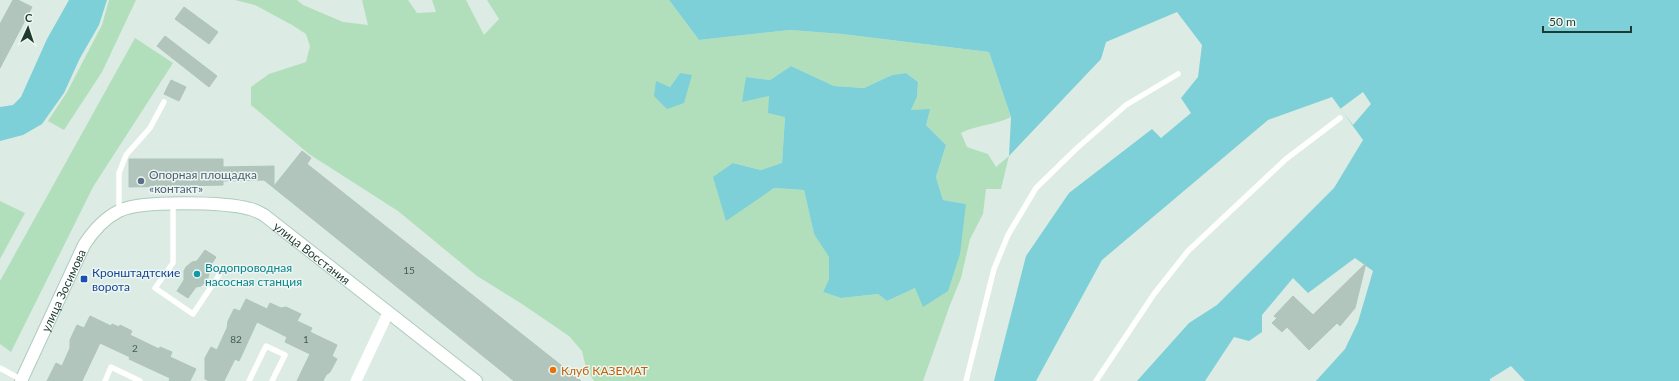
<svg xmlns="http://www.w3.org/2000/svg" width="1679" height="381" viewBox="0 0 1679 381" font-family="Lato,sans-serif">
  <style>
    .green { fill: #b2dfbb; fill-rule: evenodd }
    .water { fill: #7dd0d7 }
    .pier { fill: #dcebe3 }
    .building { fill: #b1c5bc; stroke: #aec5ba }
    .lines { fill: none; stroke-linecap: round; stroke-linejoin: round }
    .secondary-casing { stroke: #aecbbf; stroke-width: 14 }
    .service { stroke: #fff; stroke-width: 5.5 }
    .minor { stroke: #fff; stroke-width: 11 }
    .secondary { stroke: #fff; stroke-width: 12 }
    .service-dot { fill: #5c6f8a; stroke: #edf7f1; stroke-width: 1.5 }
    .culture-dot { fill: #0f9aa8; stroke: #edf7f1; stroke-width: 1.5 }
    .transit-dot { fill: #1a4fb4; stroke: #edf7f1; stroke-width: 1.5 }
    .food-dot { fill: #e8710a; stroke: #edf7f1; stroke-width: 1.5 }
    .labels { text-anchor: middle; dominant-baseline: central; stroke-width: 3; stroke-linejoin: round; paint-order: stroke }
    .number-label { font-size: 10px; fill: #425e54 }
    .service-label { font-size: 12px; fill: #4e5e75; stroke: #edf7f1; text-anchor: start }
    .street-label { font-size: 12px; fill: #1d3b31; stroke: #edf7f1 }
    .culture-label { font-size: 12px; fill: #0d838f; stroke: #edf7f1; text-anchor: start }
    .transit-label { font-size: 12px; fill: #164399; stroke: #edf7f1; text-anchor: start }
    .food-label { font-size: 12px; fill: #c56008; stroke: #edf7f1; text-anchor: start }
  </style>
  <rect width="100%" height="100%" fill="#dcebe3"/>
  <path class="green" d="M109,0H136L102,72L64,130L48,121L67,92L102,25Z
    M235,0H297L303,5L343,22L368,25L362,0H408L417,13L436,12L432,0H466L484,35L499,19L487,0H669L699,40L790,30L842,34L989,52L1011,117C995,125 977,125 961,133L967,147L988,154L996,167L1009,156L1001,189H986L983,214L970,239L961,278L950,305L923,381H594L586,368L582,351L569,336L522,304L477,276L398,211L309,154L251,105V87L269,74L306,62L310,46L306,34L292,25L255,5ZM791,66L834,86L864,88L892,75L906,73L918,82L917,97L911,110L946,145L936,177L943,200L966,204L915,288L887,301L878,294L841,298L823,292L829,279V256L814,234L804,190L774,188L755,200L733,163L761,170L782,164L785,117L769,96L746,77L770,80ZM680,73L684,103L656,82L670,87Z
    M135,38L173,63L93,187L11,352L0,344V281Z
    M0,201L25,213L0,259Z"/>
  <path class="water" d="M69,0H107L99,25L80,58L64,93L42,124L23,135L0,141V107L13,105L21,97L47,39Z
    M669,0H1679V381H1525L1511,366L1490,379V381H1316L1345,349L1358,322L1373,271L1355,258L1308,293L1293,278L1262,315V332L1249,341L1234,337L1205,381H1137L1189,323L1217,305L1334,188L1363,140L1332,97L1268,120L1102,260L1036,381H994L1026,256L1069,193L1152,129L1161,138L1191,113L1181,98L1198,77L1202,45L1177,12L1106,42L1101,59L1009,156L1011,117L989,52L842,34L790,30L699,40Z
    M791,66L834,86L864,88L892,75L906,73L918,82L917,97L911,110L930,109L926,125L946,145L936,177L943,200L966,204L960,254L948,291L923,307L915,288L887,301L878,294L841,298L823,292L829,279V257L814,234L804,190L774,188L726,221L713,177L733,163L761,170L782,163L785,117L768,113L769,96L742,102L746,77L770,80Z
    M680,73L692,75L684,103L667,109L654,96L656,81L670,87Z"/>
  <path class="pier" d="M1363,92L1371,104L1353,125L1340,109Z"/>
  <path class="building" d="M13,0H18L32,7L0,68V24Z
    M184,7L218,32L209,44L175,19Z
    M165,36L217,76L209,87L157,46Z
    M171,80L186,87L179,101L164,94Z
    M302,151L311,158L307,164L581,381H514L264,180L223,181V185L129,187V159H223V167L274,166V186Z
    M205,250L216,257L209,268V274L207,281L201,286L196,287L188,298L177,291L184,280V271L186,267L192,262L197,261Z
    M1366,263L1355,308L1340,326L1337,323L1309,350L1287,327L1282,332L1272,323L1277,318L1274,316L1293,296L1313,315Z
    M246,299L267,309L270,303L281,308L286,307L301,314L297,321L312,328L310,332L337,345L332,356L337,359L330,372L326,375L323,381H297L310,354L285,342L287,337L257,322L239,361L235,359L224,381H209L205,379V358L211,347L217,350L227,328L228,321L234,309L240,311Z
    M90,316L111,326L112,324L119,327L120,325L132,331L130,335L159,349L160,347L172,352L170,357L196,369L190,381H169L170,378L129,359L130,357L100,343L82,381H47L56,363L62,366L70,348V340L77,325L84,328Z"/>
  <g class="lines">
    <g class="secondary-casing">
      <g id="secondary">
        <path id="s1" d="M21,381L84,245C93,231 103,219 119,211C140,200 226,202 250,209C255,210 260,213 264,215L476,381"/>
      </g>
    </g>
    <path class="service" d="M173,204V263L155,288L193,314L219,275
      M119,210V173L126,155L150,128L164,102
      M0,368L22,380
      M105,381L111,367L140,381
      M249,381L266,346L285,355L272,381
      M966,381L994,269L1008,235L1036,188L1076,149L1126,105L1178,74
      M1096,381L1154,294L1188,251L1286,159L1340,118"/>
    <path class="minor" d="M356,381L388,313"/>
    <use href="#secondary" class="secondary"/>
  </g>
  <circle class="service-dot" cx="141" cy="181" r="4"/>
  <circle class="culture-dot" cx="197" cy="274" r="4"/>
  <rect class="transit-dot" x="80" y="275" width="8" height="8" rx="2"/>
  <circle class="food-dot" cx="553" cy="370" r="4"/>
  <g class="labels">
    <g class="number-label">
      <text x="409" y="270">15</text>
      <text x="236" y="339">82</text>
      <text x="306" y="339">1</text>
      <text x="135" y="348">2</text>
    </g>
    <g class="service-label">
      <text x="149" y="174">Опорная площадка<tspan x="149" dy="14">«контакт»</tspan></text>
    </g>
    <g class="street-label">
      <text stroke="none"><textPath href="#s1" startOffset="408">улица Восстания</textPath></text>
      <text stroke="none"><textPath href="#s1" startOffset="100">улица Зосимова</textPath></text>
    </g>
    <g class="culture-label">
      <text x="205" y="267">Водопроводная<tspan x="205" dy="14">насосная станция</tspan></text>
    </g>
    <g class="transit-label">
      <text x="92" y="272">Кронштадтские<tspan x="92" dy="14">ворота</tspan></text>
    </g>
    <g class="food-label">
      <text x="561" y="370">Клуб КАЗЕМАТ</text>
    </g>
  </g>
  <g transform="translate(28 28) rotate(3)" stroke="#edf7f1" stroke-width="3" paint-order="stroke">
  <path d="M0-3L7 15L0 10L-7 15Z" fill="#1d3b31"/>
  <text y="-6" font-size="11" font-weight="bold" text-anchor="middle" fill="#1d3b31">С</text>
  </g>
  <path d="M1543 26v6h88v-6" fill="none" stroke="#1d3b31" stroke-width="2"/>
  <text x="1549" y="26" font-size="12" fill="#1d3b31" stroke="#edf7f1" stroke-width="3" paint-order="stroke">50 m</text>
</svg>
